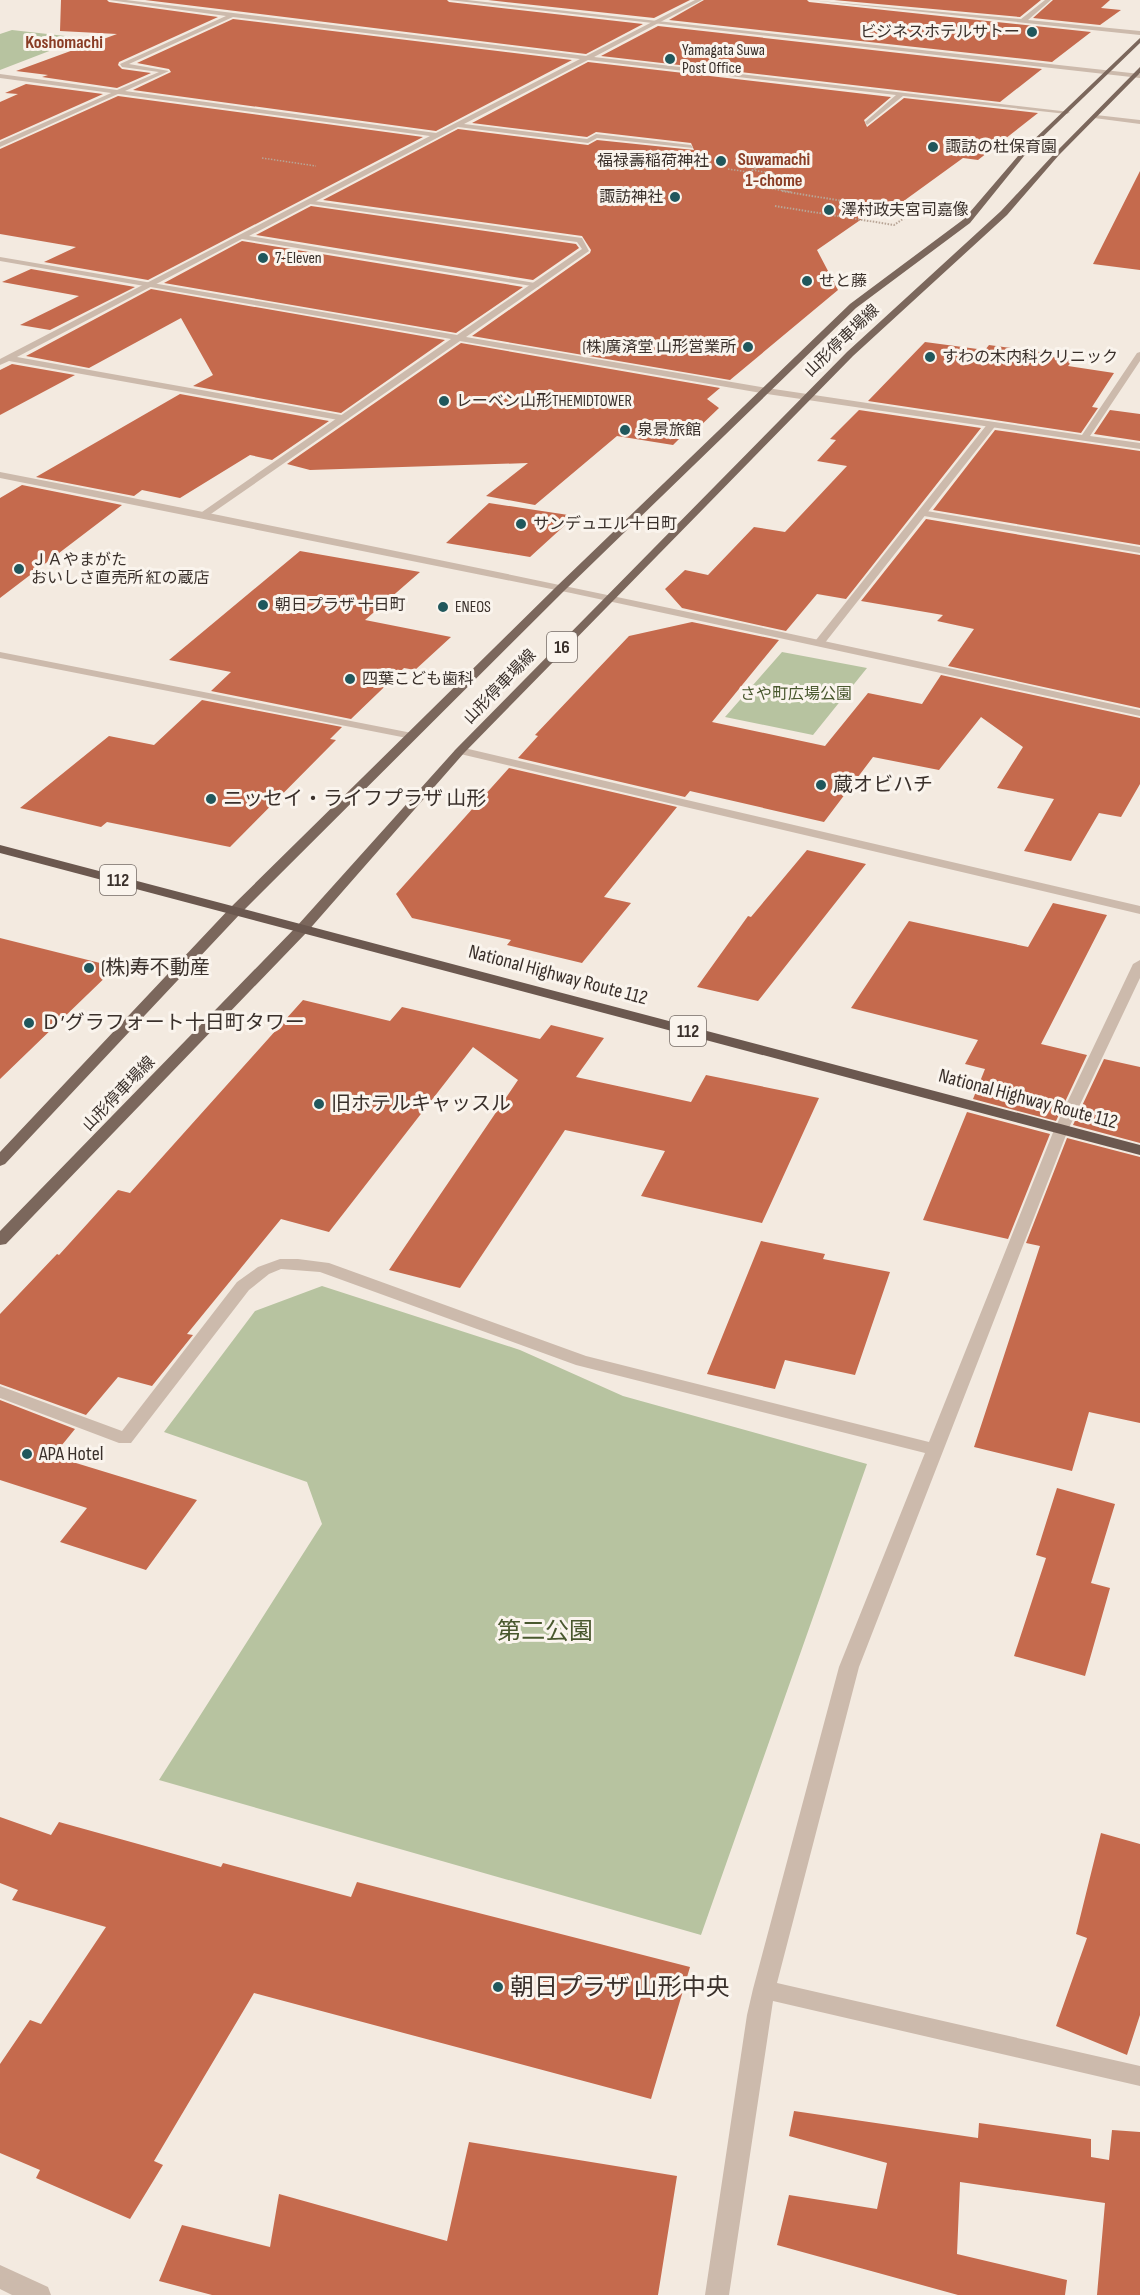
<svg xmlns="http://www.w3.org/2000/svg" width="1140" height="2295" viewBox="0 0 1140 2295" font-family="'Sofia Sans Condensed','Noto Sans JP',sans-serif">
  <style>
    .green { fill: #b7c3a0 }
    .building { fill: #c56a4d }
    .lines { fill: none; stroke-linecap: round; stroke-linejoin: round }
    .path-far1 { stroke: #b8a596; stroke-width: 1.5; stroke-dasharray: 1.5 1.5; stroke-linecap: butt }
    .path { stroke: #b8a596; stroke-width: 2; stroke-dasharray: 1.5 1.5; stroke-linecap: butt }
    .service { fill: #ccbaac; fill-rule: evenodd }
    .minor { fill: #ccbaac; fill-rule: evenodd }
    .tertiary { fill: #ccbaac; fill-rule: evenodd }
    .primary { fill: #7b675c; fill-rule: evenodd }
    .trunk { fill: #6b584f; fill-rule: evenodd }
    .poi-dot { fill: #20575c; stroke: #faf4ed; stroke-width: 2 }
    .labels { text-anchor: middle; dominant-baseline: central; stroke-width: 6; stroke-linejoin: round; paint-order: stroke }
    .far-poi-label { font-size: 16px; fill: #3a302b; stroke: #faf4ed; text-anchor: start }
    .far-street-label { font-size: 16px; fill: #3a302b; stroke: #faf4ed }
    .far-park-label { font-size: 16px; fill: #49582e; stroke: #faf4ed }
    .far-neighbourhood-label { font-size: 18px; font-weight: bold; fill: #893c24; stroke: #faf4ed }
    .shield { fill: #faf4ed; stroke: #746b65; stroke-width: 1.5 }
    .shield-label { font-size: 18px; font-weight: bold; fill: #3a302b }
    .poi-label { font-size: 20px; fill: #3a302b; stroke: #faf4ed; text-anchor: start }
    .street-label { font-size: 20px; fill: #3a302b; stroke: #faf4ed }
    .near-park-label { font-size: 24px; fill: #49582e; stroke: #faf4ed }
    .near-poi-label { font-size: 24px; fill: #3a302b; stroke: #faf4ed; text-anchor: start }
  </style>
  <rect width="100%" height="100%" fill="#f3eae0"/>
  <path class="green" d="M12,30L83,38L0,70V34Z
    M782,652L867,668L813,735L725,717Z
    M322,1286L520,1350L623,1396L867,1464L701,1935L159,1780L322,1524L307,1482L164,1432L255,1311Z"/>
  <path class="building" d="M61,0H107L109,2L218,17L119,62L118,65L122,69L151,73L117,88L42,77L48,75L16,71L117,34L60,31Z
    M145,0H447L449,2L643,24L586,54Z
    M488,0H690L654,18Z
    M704,0H807L809,2L1091,32L1052,62L669,20Z
    M834,0H1041L1020,17Z
    M1053,0H1110L1101,8L1121,10L1100,25L1033,18Z
    M233,19L572,60L436,131L133,90L171,72L169,69L137,63Z
    M658,26L1042,69L1000,102L601,56Z
    M588,62L891,97L864,120L867,127L904,98L1038,113L978,160L963,158L883,216L869,214L817,250L838,290L730,380L472,336L590,253L591,250L582,236L323,200L458,129L588,145L597,140L694,150L691,143L596,132L587,137L472,123Z
    M26,84L103,94L0,140V102L18,94L5,93Z
    M118,96L423,137L148,280L44,262L76,247L0,234V149Z
    M1140,171V270L1093,264Z
    M311,206L576,244L579,248L533,280L256,235Z
    M242,241L523,287L456,333L164,283Z
    M31,269L135,287L50,330L20,325L79,296L2,282Z
    M151,289L445,340L341,413L193,386L213,375L181,318L89,368L26,356Z
    M925,342L985,350L989,345L1048,353L1045,356L1073,360L1068,366L1114,373L1092,407L1098,408L1081,433L868,401Z
    M461,343L720,388L707,399L719,408L695,431L688,430L673,445L617,436L535,505L486,496L528,463L310,470L287,464Z
    M12,364L75,375L0,415V370Z
    M180,394L329,421L272,460L250,455L180,498L142,490L134,496L36,477Z
    M859,410L981,428L846,599L817,594L786,631L682,608L665,589L685,570L708,575L754,527L785,532L847,466L817,461L836,440L830,439Z
    M1110,410L1140,414V441L1094,434Z
    M995,430L1140,451V545L933,510Z
    M22,485L122,505L0,598V498Z
    M489,503L575,516L530,557L446,543Z
    M926,519L1140,555V708L948,666L974,629L937,621L943,615L861,601Z
    M300,551L420,572L365,620L451,637L415,670L404,668L351,719L211,691L231,672L169,660Z
    M692,622L779,640L712,722L825,746L868,693L922,704L941,675L1140,718V784L1121,817L1099,813L1071,861L1024,851L1054,799L997,788L1023,747L981,717L939,770L873,757L824,822L690,791L685,797L518,758L538,736L535,735L629,636Z
    M202,700L342,727L330,739L336,740L230,847L107,822L101,827L20,808L109,736L154,745Z
    M509,768L677,807L604,897L631,903L582,963L507,945L511,940L412,918L396,894Z
    M807,850L866,864L758,1001L697,987L748,916L751,917Z
    M1053,903L1107,915L1041,1044L1087,1055L1056,1121L973,1099L985,1069L965,1064L978,1040L851,1008L909,921L1028,947Z
    M0,938L116,967L0,1079Z
    M303,1000L390,1021L402,1007L540,1039L551,1025L604,1038L576,1077L691,1102L706,1075L819,1098L762,1223L641,1196L665,1151L565,1130L460,1288L389,1270L518,1080L473,1047L329,1232L281,1219L187,1334L193,1335L152,1386L118,1377L86,1415L0,1384V1314L57,1254L59,1255L118,1190L130,1193Z
    M1104,1059L1140,1067V1143L1073,1125Z
    M967,1112L1050,1134L1008,1239L923,1220Z
    M1067,1138L1140,1157V1423L1089,1412L1072,1471L974,1447L1040,1246L1026,1243Z
    M761,1241L825,1254L823,1259L890,1272L855,1375L785,1360L775,1389L707,1374Z
    M0,1400L75,1429L53,1456L197,1500L146,1570L60,1542L87,1508L0,1480Z
    M1057,1488L1115,1504L1091,1583L1110,1588L1085,1676L1014,1656L1046,1558L1036,1555Z
    M0,1817L51,1835L59,1822L221,1867L223,1863L351,1897L357,1882L690,1967L651,2099L254,1993L154,2161L163,2165L130,2219L36,2178L40,2170L0,2153V2064L30,2020L41,2024L106,1927L12,1900L18,1890L0,1883Z
    M1101,1833L1140,1844V2015L1127,2055L1056,2026L1087,1938L1076,1934Z
    M794,2111L978,2138L979,2123L1091,2139V2157L1109,2160L1112,2130L1140,2132V2295H1097L1105,2203L960,2182L957,2254L1067,2280L1065,2295H958L777,2245L789,2195L877,2209L887,2163L789,2136Z
    M469,2142L677,2176L658,2295H212L159,2281L182,2225L270,2247L279,2194L447,2241Z"/>
  <g class="lines">
    <path class="path-far1" d="M262,158L316,166
      M728,169L748,172L757,168L741,165
      M752,170L775,174L754,186
      M754,186L791,192"/>
    <path class="path" d="M782,191L927,215
      M775,206L894,225L912,213"/>
    <path class="service" d="M109,0H126L586,56L695,0H702L594,57L1070,112L1067,114L903,96L867,125L865,122L896,95L588,60L464,124L587,139L596,134L691,145L693,148L597,138L588,143L458,127L249,236L535,283L539,285L538,287L242,239L17,357L347,416L349,418L344,421L9,361L0,365V359L430,136L0,78V74L117,90L159,72L122,67L120,64L226,16ZM233,17L580,59L436,133L125,91L169,71L129,64Z
      M809,0L1021,19L1045,0H1051L1028,20L1140,31V35Z
      M1096,115L1140,120V124L1094,118Z
      M1140,352V361L1090,436L1140,443V449L767,394L763,391L767,388L1082,435L1137,353Z
      M0,472C381,546 761,626 1140,710V716L571,593L0,478Z
      M921,510L1140,547V553L918,515V511Z
      M1140,960V978L1068,1130L859,1667L777,1983L1140,2066V2086L773,2001L729,2295H705L747,2015L753,1989L839,1667L925,1453L576,1365L320,1272L281,1269L269,1274L249,1290L131,1443H119L0,1398V1386L122,1431L237,1282L258,1267L280,1259H298L329,1263L586,1356L929,1442L1054,1130L1133,964Z"/>
    <path class="minor" d="M118,90L120,93L0,147V142Z
      M307,200L582,238L589,251L466,337L767,388L771,391L767,394L460,341L208,516H202V512L451,339L0,261V257L457,335L582,249L577,242L310,204Z
      M989,422L997,424L824,644H816V640Z
      M0,652L412,733L418,736L412,739L0,658Z
      M460,747L1140,906V914L456,753L454,751Z
      M0,2265L48,2287L51,2295H12L0,2289Z"/>
    <path class="tertiary" d="M449,0H467L1140,74V78Z"/>
    <path class="primary" d="M1140,38V43L1028,151L970,223L856,308L565,590L241,913L5,1164L0,1166V1152L231,907L557,586L850,304L964,219L1024,149Z
      M1140,67V73L1059,155L1007,215L853,356L464,753L307,932L6,1244L0,1245V1231L297,926L456,749L847,352L1001,211L1055,153Z"/>
    <path class="trunk" d="M0,845L1140,1145V1155L0,853Z"/>
  </g>
  <g class="poi-dot">
    <circle cx="1032" cy="32" r="6"/>
    <circle cx="670" cy="59" r="6"/>
    <circle cx="933" cy="147" r="6"/>
    <circle cx="721" cy="161" r="6"/>
    <circle cx="675" cy="197" r="6"/>
    <circle cx="829" cy="210" r="6"/>
    <circle cx="263" cy="258" r="6"/>
    <circle cx="807" cy="281" r="6"/>
    <circle cx="748" cy="347" r="6"/>
    <circle cx="930" cy="357" r="6"/>
    <circle cx="444" cy="401" r="6"/>
    <circle cx="625" cy="430" r="6"/>
    <circle cx="521" cy="524" r="6"/>
    <circle cx="19" cy="569" r="6"/>
    <circle cx="263" cy="605" r="6"/>
    <circle cx="443" cy="607" r="6"/>
    <circle cx="350" cy="679" r="6"/>
    <circle cx="821" cy="785" r="6"/>
    <circle cx="211" cy="799" r="6"/>
    <circle cx="89" cy="968" r="6"/>
    <circle cx="29" cy="1023" r="6"/>
    <circle cx="319" cy="1104" r="6"/>
    <circle cx="27" cy="1454" r="6"/>
    <circle cx="498" cy="1987" r="6"/>
  </g>
  <g class="labels">
    <g class="far-poi-label">
      <text x="1020" y="32" text-anchor="end">ビジネスホテルサトー</text>
      <text x="682" y="50">Yamagata Suwa<tspan x="682" dy="18">Post Office</tspan></text>
      <text x="945" y="147">諏訪の杜保育園</text>
      <text x="709" y="161" text-anchor="end">福禄壽稲荷神社</text>
      <text x="663" y="197" text-anchor="end">諏訪神社</text>
      <text x="841" y="210">澤村政夫宮司嘉像</text>
      <text x="275" y="258">7-Eleven</text>
      <text x="819" y="281">せと藤</text>
      <text x="736" y="347" text-anchor="end">(株)廣済堂 山形営業所</text>
      <text x="942" y="357">すわの木内科クリニック</text>
      <text x="456" y="401">レーベン山形THEMIDTOWER</text>
      <text x="637" y="430">泉景旅館</text>
      <text x="533" y="524">サンデュエル十日町</text>
      <text x="31" y="560">ＪＡやまがた<tspan x="31" dy="18">おいしさ直売所 紅の蔵店</tspan></text>
      <text x="275" y="605">朝日プラザ 十日町</text>
      <text x="455" y="607">ENEOS</text>
      <text x="362" y="679">四葉こども歯科</text>
    </g>
    <g class="far-street-label">
      <text transform="translate(842 341) rotate(-44)">山形停車場線</text>
      <text transform="translate(500 687) rotate(-46)">山形停車場線</text>
      <text transform="translate(119 1094) rotate(-46)">山形停車場線</text>
    </g>
    <g class="far-park-label">
      <text x="796" y="694">さや町広場公園</text>
    </g>
    <g class="far-neighbourhood-label">
      <text x="64" y="42">Koshomachi</text>
      <text x="774" y="159">Suwamachi<tspan x="774" dy="21">1-chome</tspan></text>
    </g>
    <g class="shield">
      <rect x="547" y="632" width="30" height="30" rx="4.5"/>
      <rect x="100" y="865" width="36" height="30" rx="4.5"/>
      <rect x="670" y="1016" width="36" height="30" rx="4.5"/>
    </g>
    <g class="shield-label">
      <text x="562" y="647">16</text>
      <text x="118" y="880">112</text>
      <text x="688" y="1031">112</text>
    </g>
    <g class="poi-label">
      <text x="833" y="785">蔵オビハチ</text>
      <text x="223" y="799">ニッセイ・ライフプラザ 山形</text>
      <text x="101" y="968">(株)寿不動産</text>
      <text x="41" y="1023">Ｄ’グラフォート十日町タワー</text>
      <text x="331" y="1104">旧ホテルキャッスル</text>
      <text x="39" y="1454">APA Hotel</text>
    </g>
    <g class="street-label">
      <text transform="translate(558 975) rotate(15)">National Highway Route 112</text>
      <text transform="translate(1028 1099) rotate(15)">National Highway Route 112</text>
    </g>
    <g class="near-park-label">
      <text x="545" y="1631">第二公園</text>
    </g>
    <g class="near-poi-label">
      <text x="510" y="1987">朝日プラザ 山形中央</text>
    </g>
  </g>
</svg>
